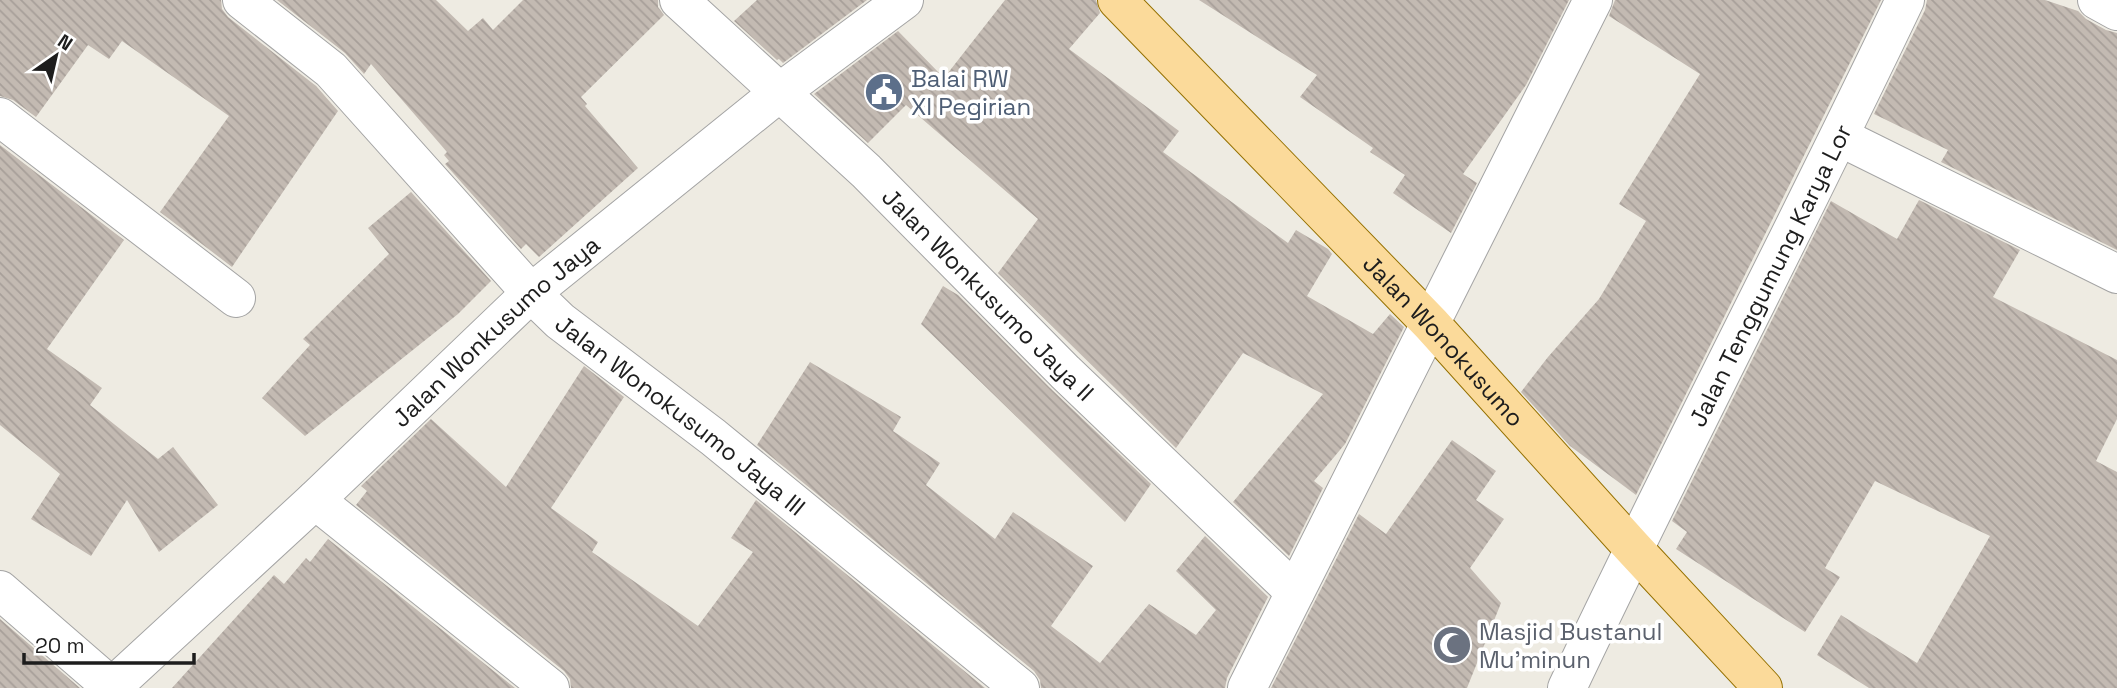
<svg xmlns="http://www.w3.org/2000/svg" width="2117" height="688" viewBox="0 0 2117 688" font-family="'Space Grotesk',sans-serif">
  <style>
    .building { fill: url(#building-back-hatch) }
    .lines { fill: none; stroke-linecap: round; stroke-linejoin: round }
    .minor-casing { stroke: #a4a4a4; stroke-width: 40 }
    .major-casing { stroke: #957101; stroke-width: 40 }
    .minor { stroke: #fff; stroke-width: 38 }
    .major { stroke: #fbda9a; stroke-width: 38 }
    .labels { text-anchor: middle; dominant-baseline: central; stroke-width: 7; stroke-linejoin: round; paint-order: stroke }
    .service-label { font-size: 24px; fill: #4e5e75; stroke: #fff; text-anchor: start }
    .street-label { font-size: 24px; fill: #1d1d1d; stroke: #fff }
    .worship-label { font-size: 24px; fill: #5b616d; stroke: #fff; text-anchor: start }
  </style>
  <defs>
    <pattern id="building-back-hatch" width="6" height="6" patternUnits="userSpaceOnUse" patternTransform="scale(1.75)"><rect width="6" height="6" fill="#c3bab2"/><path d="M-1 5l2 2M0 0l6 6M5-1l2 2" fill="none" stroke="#a79f99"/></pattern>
  </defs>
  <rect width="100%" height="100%" fill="#eeebe2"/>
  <path class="building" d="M0,0H221L222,9L228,17L316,86L338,111L232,267L160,212L229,116L122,41L109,59L88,45L36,117L13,100L0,96Z
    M277,0H436L468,31L483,18L493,30L523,0H658V7L664,15L581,97L587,104L585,106L638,168L539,257L526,244L521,249L445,164L449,161L444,155L447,152L371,64L364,74L345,53Z
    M757,0H867L783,63L779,59L777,60L734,21Z
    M1005,0H1096L1100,13L1069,49L1179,131L1163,152L1288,243L1296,230L1328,249L1332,254L1307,296L1373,334L1390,314L1404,327L1345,444L1314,481L1323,488L1289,556L1233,502L1323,394L1243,353L1176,448L998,273L1038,219L906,105L868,143L814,94L898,31L944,78Z
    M1199,0H1569L1526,85L1463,174L1477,183L1451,233L1393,193L1405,175L1370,152L1373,148L1300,97L1317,75Z
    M1615,0H1881L1636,495L1570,446L1521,392L1548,357L1599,299L1646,221L1619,204L1700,74L1609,16Z
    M1927,0H2045L2078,11L2086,19L2106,30L2117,33V250L1941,162L1948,150L1874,114L1925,10Z
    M0,145L124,240L47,349L102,388L90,405L158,459L173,447L218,505L159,552L127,500L91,556L31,519L60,474L0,425Z
    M411,192L491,281L458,314L305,436L262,398L310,345L303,339L389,254L368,228Z
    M1919,200L2020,250L1993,297L2117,360V419L2096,461L2117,472V688H1869L1817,655L1841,615L1917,663L1990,536L1875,481L1825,568L1840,577L1805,632L1676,549L1687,532L1672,521L1831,201L1897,239Z
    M943,286L958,295L1049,387L1151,484L1125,522L921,324Z
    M810,362L901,417L893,431L940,463L926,485L995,539L1013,512L1093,566L1051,626L1100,663L1149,604L1196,635L1216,610L1176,571L1205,536L1268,597L1227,678L1225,688H1041L1040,680L1034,671L757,445Z
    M584,366L624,397L551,508L598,542L592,552L698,626L753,552L731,538L756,500L985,688H571L570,679L564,671L356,505L367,491L361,486L431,419L506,487Z
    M1452,440L1496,471L1476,500L1504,519L1470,568L1501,603L1467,688H1271L1359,514L1386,534Z
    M328,539L515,688H172L274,575L284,584L306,558L310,562Z
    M0,619L80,688H0Z"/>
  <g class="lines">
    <g class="minor-casing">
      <g id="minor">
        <path id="s1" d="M242,0L331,70L531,293L560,321L713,437L1020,688"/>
        <path id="s2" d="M679,0L866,171L1065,372L1295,592"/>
        <path d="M2097,0L2117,11"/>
        <path d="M0,117L236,298"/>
        <path d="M1840,137L2117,274"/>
        <path d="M315,500L550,688"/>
        <path d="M0,590L113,688"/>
        <path id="s3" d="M111,688L315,500L531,293L780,92L904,0"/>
        <path d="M1247,688L1593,0"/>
        <path id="s4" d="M1567,688C1676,457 1795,231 1905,0"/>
      </g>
    </g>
    <g class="major-casing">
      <g id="major">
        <path id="s5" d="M1117,0L1431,324L1633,548L1763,688"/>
      </g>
    </g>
    <use href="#minor" class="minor"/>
    <use href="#major" class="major"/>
  </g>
  <defs>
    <g id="civic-disc" transform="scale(2.0125)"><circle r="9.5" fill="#5c6f8a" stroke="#fff"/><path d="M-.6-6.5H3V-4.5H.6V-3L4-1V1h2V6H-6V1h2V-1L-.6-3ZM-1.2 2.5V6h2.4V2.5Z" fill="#fff"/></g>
    <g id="mosque-disc" transform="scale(2.0125)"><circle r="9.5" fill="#6b7280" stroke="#fff"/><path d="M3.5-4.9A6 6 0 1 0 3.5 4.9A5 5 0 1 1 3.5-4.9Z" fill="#fff"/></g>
  </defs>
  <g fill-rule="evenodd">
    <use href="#civic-disc" x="884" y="92"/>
    <use href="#mosque-disc" x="1452" y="645"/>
  </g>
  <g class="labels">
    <g class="service-label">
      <text x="911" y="78">Balai RW<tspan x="911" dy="28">XI Pegirian</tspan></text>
    </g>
    <g class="street-label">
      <text stroke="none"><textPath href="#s4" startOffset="460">Jalan Tenggumung Karya Lor</textPath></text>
      <text stroke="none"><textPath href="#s2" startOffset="427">Jalan Wonkusumo Jaya II</textPath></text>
      <text stroke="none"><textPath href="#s3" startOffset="525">Jalan Wonkusumo Jaya</textPath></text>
      <text stroke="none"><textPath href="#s5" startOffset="472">Jalan Wonokusumo</textPath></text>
      <text stroke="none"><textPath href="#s1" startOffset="606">Jalan Wonokusumo Jaya III</textPath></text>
    </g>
    <g class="worship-label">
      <text x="1479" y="631">Masjid Bustanul<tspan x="1479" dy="28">Mu'minun</tspan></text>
    </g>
  </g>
  <g transform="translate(56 56) rotate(34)" stroke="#ffffff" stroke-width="5" paint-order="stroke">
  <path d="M0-5L12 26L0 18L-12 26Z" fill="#1d1d1d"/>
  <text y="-10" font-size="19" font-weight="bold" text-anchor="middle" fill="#1d1d1d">N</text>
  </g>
  <path d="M24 653v10h170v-10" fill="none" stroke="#1d1d1d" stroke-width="3.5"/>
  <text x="35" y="653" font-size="21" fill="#1d1d1d" stroke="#ffffff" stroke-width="5" paint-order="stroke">20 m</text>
</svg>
